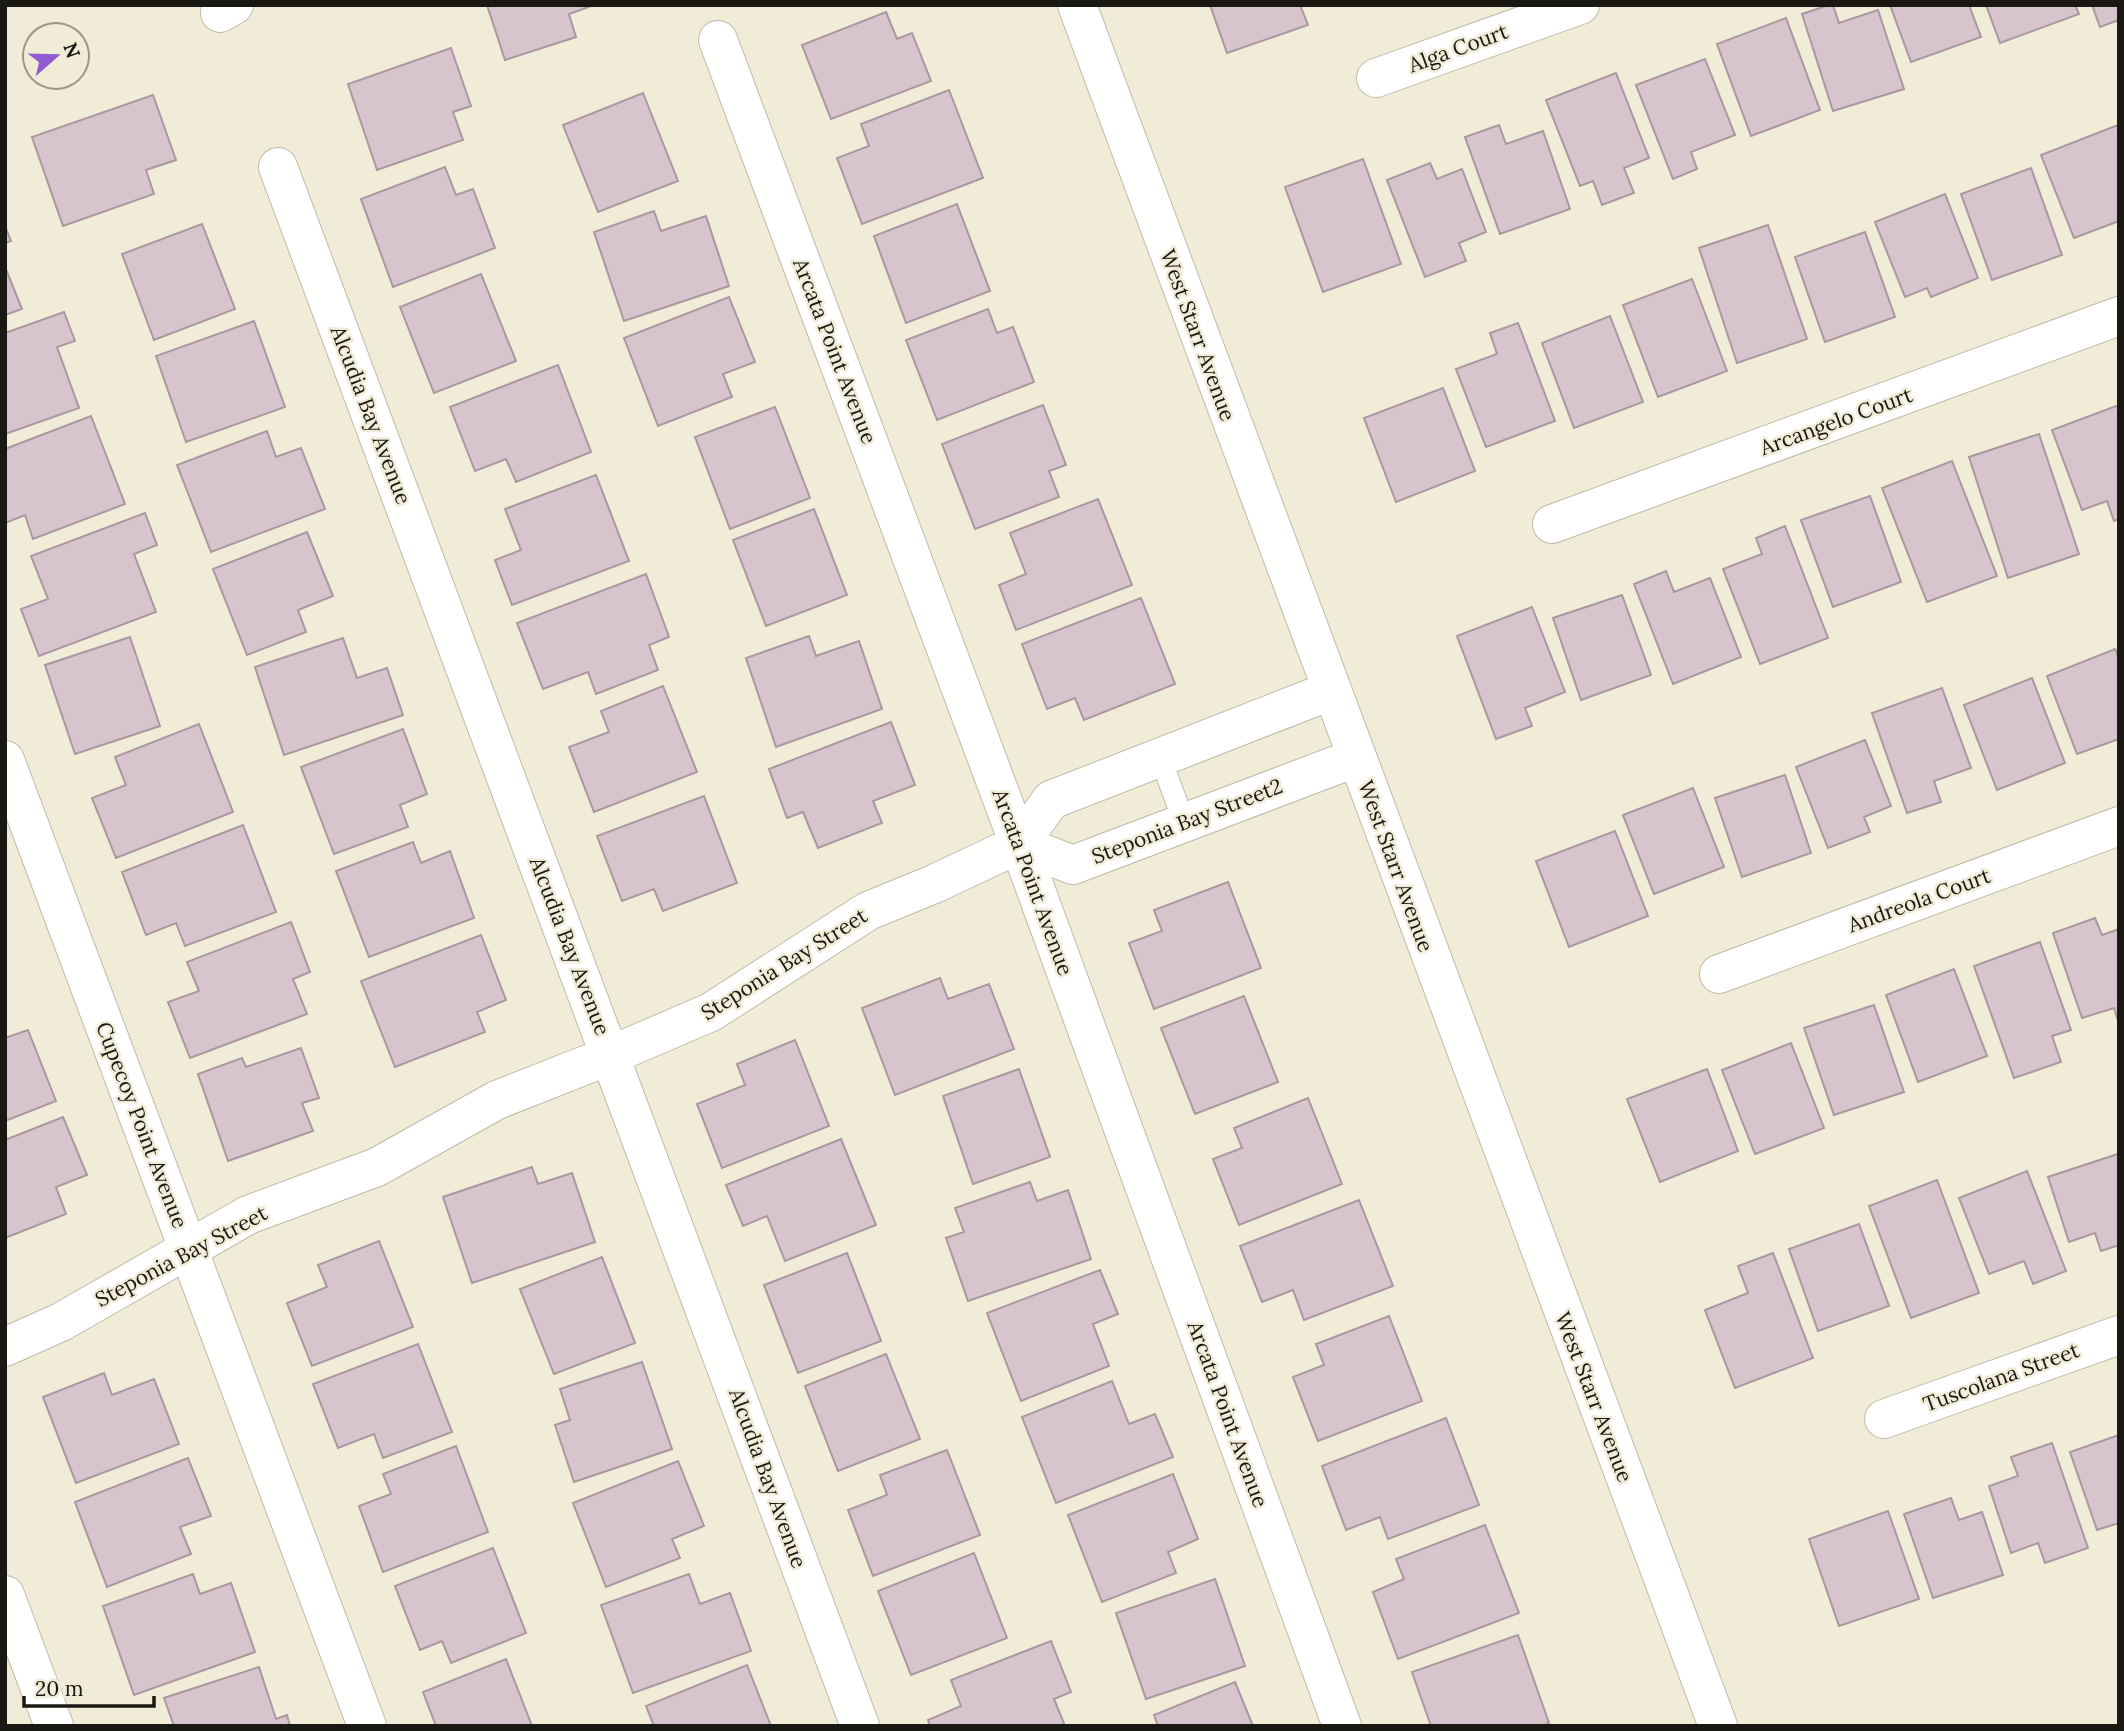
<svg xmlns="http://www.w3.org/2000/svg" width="2124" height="1731" viewBox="0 0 2124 1731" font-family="Lora,serif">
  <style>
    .building { fill: #d8c4cd; stroke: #aa979f; stroke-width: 2 }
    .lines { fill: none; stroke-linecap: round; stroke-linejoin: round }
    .lane-casing { stroke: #bfbba9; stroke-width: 23 }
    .street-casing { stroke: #bfbba9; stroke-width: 40 }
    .secondary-casing { stroke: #bfbba9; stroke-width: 40 }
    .lane { stroke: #fff; stroke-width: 21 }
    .street { stroke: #fff; stroke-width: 38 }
    .secondary { stroke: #fff; stroke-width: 38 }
    .labels { text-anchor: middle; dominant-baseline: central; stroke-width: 5; stroke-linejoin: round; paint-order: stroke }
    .street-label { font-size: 21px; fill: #1a1812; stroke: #f0ecd8 }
  </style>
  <rect width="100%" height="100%" fill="#f0ecd8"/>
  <path class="building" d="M487,5H594L569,14L576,37L505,60Z
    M1210,5H1300L1308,25L1227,53Z
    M1829,5H1833L1839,23L1878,10L1904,89L1833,111L1802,14Z
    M1890,5H1969L1981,37L1911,62Z
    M1986,5H2075L2079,14L2000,43Z
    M2092,5H2119V20L2100,27Z
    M886,12L897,39L912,33L931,81L831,119L802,45Z
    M1786,18L1820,110L1751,136L1717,44Z
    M451,48L471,106L453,112L463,140L377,170L348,84Z
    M1705,59L1735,135L1691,152L1697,169L1673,179L1636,85Z
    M1616,73L1649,158L1624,168L1634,193L1602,205L1593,181L1580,186L1546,100Z
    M949,90L983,178L862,224L837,158L869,146L861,124Z
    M643,93L678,181L598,212L563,125Z
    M153,95L176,160L146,170L154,194L63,226L32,137Z
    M1499,125L1506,144L1543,131L1570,209L1500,234L1465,137Z
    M2118,125L2119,221L2074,238L2041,155Z
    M1363,159L1401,264L1323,292L1285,187Z
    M1430,163L1437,179L1462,169L1486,232L1459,243L1466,261L1425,277L1387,180Z
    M445,167L456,195L473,189L495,248L393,287L361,199Z
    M2031,168L2062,255L1992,280L1961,194Z
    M1945,194L1978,278L1931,297L1927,288L1905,297L1875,222Z
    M957,204L990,291L906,323L874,236Z
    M654,211L661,231L706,216L729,286L624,321L594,232Z
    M202,224L235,309L154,340L122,254Z
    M1768,225L1807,339L1737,363L1699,248Z
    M5,226L11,241L5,243Z
    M1865,232L1895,317L1825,342L1795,257Z
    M5,267L22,309L5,315Z
    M481,274L516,361L434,393L400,307Z
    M1692,279L1727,371L1658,397L1623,305Z
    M729,297L755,362L723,374L732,397L658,426L624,338Z
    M988,309L997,333L1013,327L1034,382L937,420L906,340Z
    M64,312L75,341L57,347L79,408L5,434V333Z
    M1610,316L1643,402L1574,428L1542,343Z
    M254,321L285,407L186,442L156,356Z
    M1518,323L1555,421L1486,447L1456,369L1497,354L1490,333Z
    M558,365L591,452L516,482L506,459L475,471L450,407Z
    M1443,388L1475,471L1396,502L1364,418Z
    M1043,405L1066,465L1049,471L1059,497L975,529L942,444Z
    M2119,405V519L2114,521L2107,501L2082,510L2052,430Z
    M775,407L810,498L730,529L695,437Z
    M91,416L125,504L33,539L25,515L5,523V449Z
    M267,431L276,457L301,448L325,509L211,552L177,465Z
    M2039,434L2079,554L2008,578L1969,457Z
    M1952,461L1997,576L1927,602L1882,488Z
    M596,475L629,561L512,605L495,560L521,550L505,509Z
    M1870,496L1901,582L1833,607L1801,520Z
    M1098,499L1132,585L1016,630L999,585L1026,574L1010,533Z
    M814,509L847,595L766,626L733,540Z
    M145,513L157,545L134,554L156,612L39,656L21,609L48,599L31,556Z
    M1785,526L1828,638L1760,664L1723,569L1762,554L1756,538Z
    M307,532L333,596L298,610L306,632L247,655L213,569Z
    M1666,571L1674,592L1710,578L1741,657L1673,684L1634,584Z
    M646,574L669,637L649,645L658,670L596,694L588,672L543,689L517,623Z
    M1622,595L1651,675L1581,700L1553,618Z
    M1141,598L1175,684L1084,720L1075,698L1047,709L1022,644Z
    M1532,607L1565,692L1525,708L1532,726L1496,739L1457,636Z
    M809,636L816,656L859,641L882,709L776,747L746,658Z
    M130,637L160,726L75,754L45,665Z
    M343,638L357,678L387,668L403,715L284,755L255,667Z
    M2115,649L2119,658V739L2077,754L2047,676Z
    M2032,678L2065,763L1997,790L1964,705Z
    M663,686L697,772L594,812L569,747L609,732L601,711Z
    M1942,688L1971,768L1934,781L1941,802L1907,813L1872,713Z
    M891,722L915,785L873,801L882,823L818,848L803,812L787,818L769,769Z
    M199,724L233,812L116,858L92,798L126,785L115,757Z
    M403,729L427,794L400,805L408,827L334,854L301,767Z
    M1865,740L1891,806L1864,817L1870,832L1828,848L1796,767Z
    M1785,775L1811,853L1742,877L1715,798Z
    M1693,788L1724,867L1654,894L1623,815Z
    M704,796L737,883L663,911L654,889L622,901L597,836Z
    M243,825L276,912L185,946L176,923L146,935L122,872Z
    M1615,831L1648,916L1569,947L1536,861Z
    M413,842L421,863L450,851L474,918L369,957L336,871Z
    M1228,882L1261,968L1154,1009L1129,943L1162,931L1154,910Z
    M2095,918L2102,935L2119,929L2118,1021L2114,1008L2082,1018L2053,933Z
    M291,922L310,972L293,979L307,1014L190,1058L168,1002L199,991L187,962Z
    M481,935L506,1000L477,1012L485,1032L395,1067L361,981Z
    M2040,942L2071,1030L2052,1036L2061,1062L2014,1078L1974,966Z
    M1954,969L1987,1056L1918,1082L1886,995Z
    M940,978L948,999L989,984L1014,1049L895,1095L862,1008Z
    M1244,996L1278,1082L1195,1114L1161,1028Z
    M1874,1005L1904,1092L1834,1115L1804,1028Z
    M28,1030L56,1101L5,1121V1038Z
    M795,1040L829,1126L722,1168L697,1104L745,1085L737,1064Z
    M1791,1043L1824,1128L1755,1154L1722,1070Z
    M301,1048L319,1098L302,1103L313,1131L228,1161L198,1074L242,1058L246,1067Z
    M1019,1069L1050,1157L973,1184L943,1096Z
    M1707,1069L1738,1151L1660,1182L1627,1099Z
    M1308,1098L1342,1184L1239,1225L1213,1159L1242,1148L1234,1128Z
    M63,1117L87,1175L56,1187L66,1214L5,1238V1140Z
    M841,1139L876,1225L785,1261L767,1216L743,1226L726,1185Z
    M2118,1154L2119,1245L2101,1251L2095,1233L2069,1242L2048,1177Z
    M532,1167L538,1184L572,1173L595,1242L472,1283L443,1197Z
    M2027,1171L2066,1271L2033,1284L2024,1261L1989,1274L1959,1198Z
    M1937,1180L1979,1293L1911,1318L1869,1206Z
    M1030,1182L1037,1201L1068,1190L1091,1259L968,1301L946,1238L964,1232L955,1208Z
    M1359,1200L1393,1286L1304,1320L1293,1290L1262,1302L1240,1246Z
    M1859,1224L1889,1306L1818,1331L1789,1249Z
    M379,1241L413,1327L312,1366L287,1303L327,1287L318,1265Z
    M847,1253L881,1341L798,1373L764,1285Z
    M1773,1253L1813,1358L1735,1388L1705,1310L1748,1293L1738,1266Z
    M602,1257L635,1343L554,1374L520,1289Z
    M1100,1270L1118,1314L1093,1324L1109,1366L1021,1401L987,1313Z
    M1389,1316L1422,1401L1318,1441L1293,1377L1324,1365L1316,1344Z
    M418,1344L452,1432L383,1458L374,1434L338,1448L313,1384Z
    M886,1354L920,1439L838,1471L805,1386Z
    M642,1362L672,1449L574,1482L555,1425L570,1420L560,1389Z
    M104,1373L112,1395L154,1379L179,1444L76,1483L43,1397Z
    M1112,1381L1129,1424L1155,1414L1173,1457L1056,1503L1022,1417Z
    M1446,1418L1479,1505L1388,1539L1380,1517L1346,1530L1322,1466Z
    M2119,1435V1523L2097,1530L2070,1452Z
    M2052,1443L2088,1548L2045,1563L2038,1543L2011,1553L1989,1486L2018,1476L2011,1457Z
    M456,1446L488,1532L383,1572L359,1506L391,1494L383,1474Z
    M947,1450L980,1535L873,1576L848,1510L887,1495L880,1475Z
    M188,1458L211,1516L180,1527L191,1554L107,1587L75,1502Z
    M678,1461L704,1526L672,1539L680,1558L606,1587L573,1503Z
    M1173,1474L1198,1539L1168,1552L1176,1573L1102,1602L1068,1515Z
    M1951,1498L1959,1520L1982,1512L2003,1575L1933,1598L1904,1514Z
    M1888,1511L1919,1599L1839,1626L1809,1539Z
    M1485,1525L1519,1613L1398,1659L1373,1592L1404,1579L1396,1559Z
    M493,1548L526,1633L451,1663L442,1641L420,1650L395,1586Z
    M974,1553L1007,1638L911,1675L878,1591Z
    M193,1574L200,1594L231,1583L255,1652L134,1695L103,1606Z
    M689,1574L700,1604L730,1593L751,1651L633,1693L601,1605Z
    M1215,1579L1245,1666L1146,1699L1116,1613Z
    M1518,1635L1549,1723L1542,1726H1431L1412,1672Z
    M1051,1641L1071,1692L1054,1699L1065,1726H930L928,1720L961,1706L951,1680Z
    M506,1659L532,1726H436L423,1692Z
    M747,1665L771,1726H654L646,1706Z
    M259,1667L276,1719L287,1715L290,1726H174L164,1698Z
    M1235,1682L1253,1726H1158L1154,1715Z"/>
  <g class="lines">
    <g class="lane-casing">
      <path id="lane" d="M1160,757L1184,822"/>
    </g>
    <g class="street-casing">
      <path id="street" d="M220,13L234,5
        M718,40L1019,844L1342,1726
        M1376,78L1580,5
        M278,167L860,1726
        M1552,524L2119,316
        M5,760L367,1726
        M1019,844L1073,865L1355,758
        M1719,974L2119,826
        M5,1347L61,1322L248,1215L377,1167L497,1100L611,1055L711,1012L868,911L934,884L1019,844L1051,800L1330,691
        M1884,1419L2119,1335
        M5,1595L54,1726"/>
    </g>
    <g class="secondary-casing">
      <path id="secondary" d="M1077,5L1718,1726"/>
    </g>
    <use href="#lane" class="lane"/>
    <use href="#street" class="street"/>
    <use href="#secondary" class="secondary"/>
  </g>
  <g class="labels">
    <g class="street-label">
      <text transform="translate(1458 48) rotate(-20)">Alga Court</text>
      <text transform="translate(1198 335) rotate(70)">West Starr Avenue</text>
      <text transform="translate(835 351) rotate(69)">Arcata Point Avenue</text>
      <text transform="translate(371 415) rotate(69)">Alcudia Bay Avenue</text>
      <text transform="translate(1836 421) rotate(-20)">Arcangelo Court</text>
      <text transform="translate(1187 821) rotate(-21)">Steponia Bay Street2</text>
      <text transform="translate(1396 866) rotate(70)">West Starr Avenue</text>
      <text transform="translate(1033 882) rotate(70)">Arcata Point Avenue</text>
      <text transform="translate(1919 900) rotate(-20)">Andreola Court</text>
      <text transform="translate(570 946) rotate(69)">Alcudia Bay Avenue</text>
      <text transform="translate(784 964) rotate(-32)">Steponia Bay Street</text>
      <text transform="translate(142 1125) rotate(69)">Cupecoy Point Avenue</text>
      <text transform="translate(181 1256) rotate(-28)">Steponia Bay Street</text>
      <text transform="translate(2001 1377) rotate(-20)">Tuscolana Street</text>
      <text transform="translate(1594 1397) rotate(69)">West Starr Avenue</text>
      <text transform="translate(1228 1414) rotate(70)">Arcata Point Avenue</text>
      <text transform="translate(768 1478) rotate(70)">Alcudia Bay Avenue</text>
    </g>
  </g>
  <rect width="2124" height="1731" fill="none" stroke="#1a1812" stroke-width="14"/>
  <g transform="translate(56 56) rotate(70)"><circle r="33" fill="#f0ecd8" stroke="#9a9789" stroke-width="2"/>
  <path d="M0-5L12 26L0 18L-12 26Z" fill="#925bd3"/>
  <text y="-10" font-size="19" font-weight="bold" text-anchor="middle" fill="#1a1812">N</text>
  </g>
  <path d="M24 1696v10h130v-10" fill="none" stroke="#1a1812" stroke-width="3.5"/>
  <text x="35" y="1696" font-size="21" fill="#1a1812" stroke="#f0ecd8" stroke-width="5" paint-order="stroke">20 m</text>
</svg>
